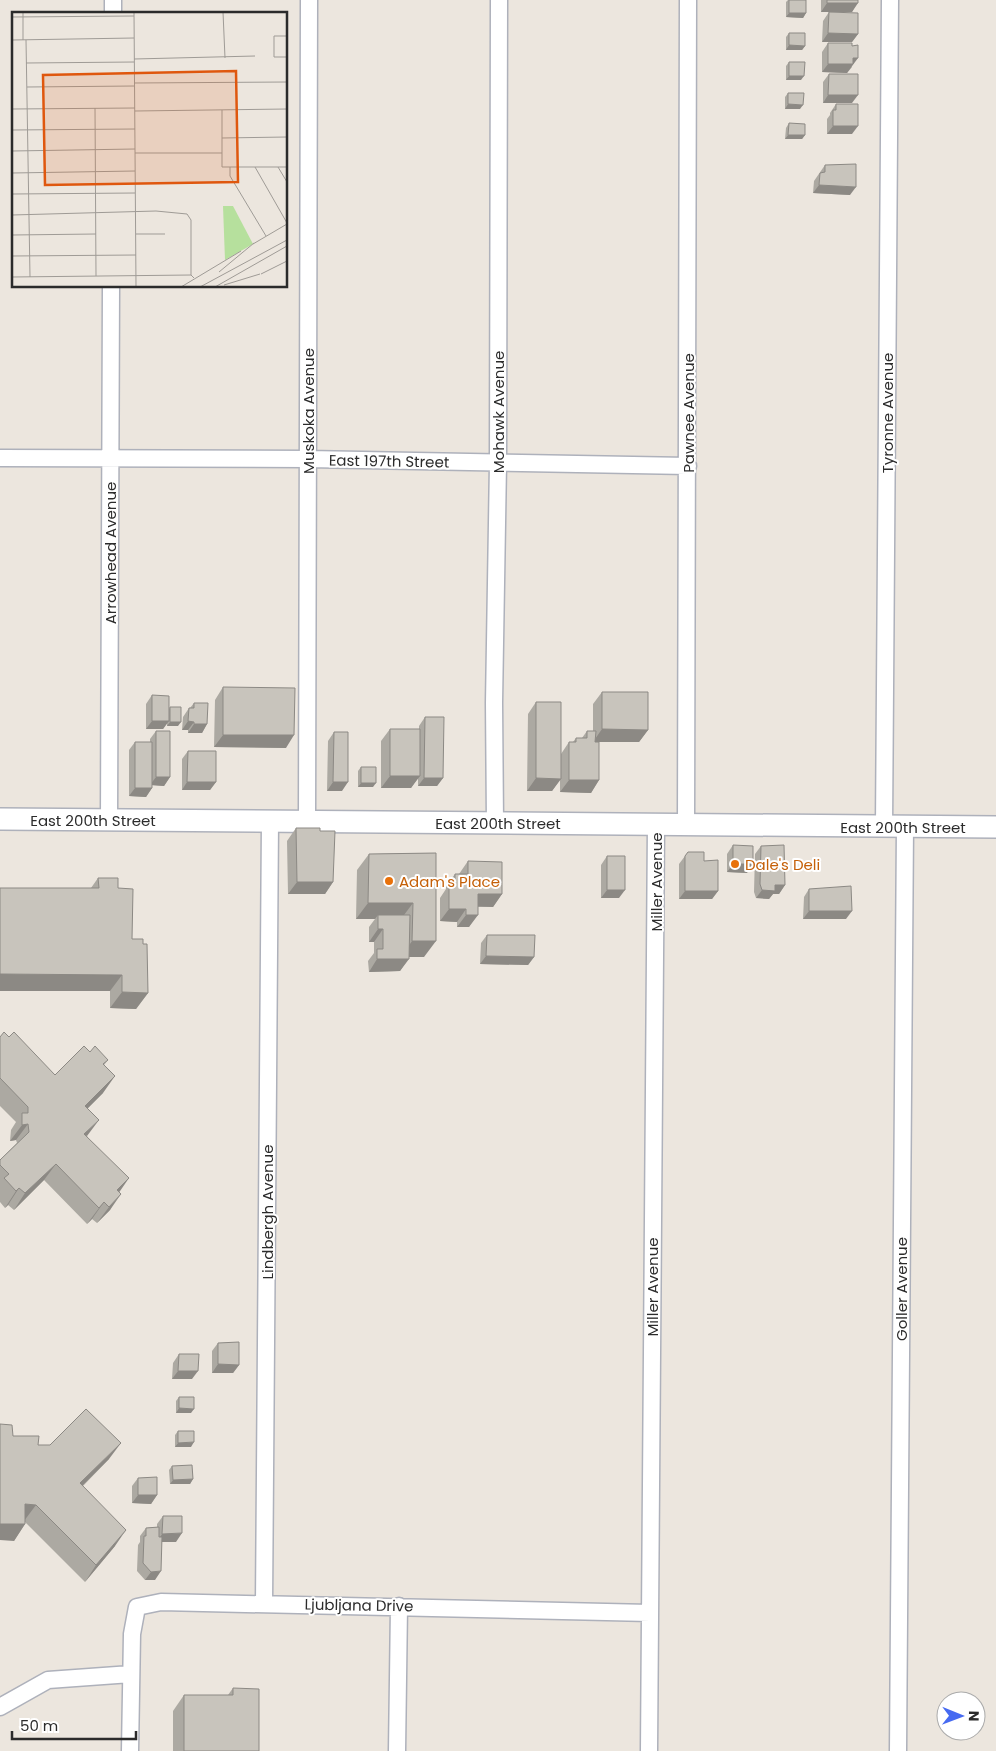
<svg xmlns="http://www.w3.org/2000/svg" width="996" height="1751" viewBox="0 0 996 1751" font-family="Poppins,sans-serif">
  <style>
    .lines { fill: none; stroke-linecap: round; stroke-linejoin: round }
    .minor-casing { stroke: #aeb1bb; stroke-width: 19 }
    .tertiary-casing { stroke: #aeb1bb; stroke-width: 24 }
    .minor { stroke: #fff; stroke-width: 16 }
    .tertiary { stroke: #fff; stroke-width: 21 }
    .wall { fill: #aca9a2 }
    .shaded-wall { fill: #8c8984 }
    .building { fill: #c8c4bc; stroke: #8c8984 }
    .food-dot { fill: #e8710a; stroke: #fff; stroke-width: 2 }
    .labels { text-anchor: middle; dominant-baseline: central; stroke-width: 4; stroke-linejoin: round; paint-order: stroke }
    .street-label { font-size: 15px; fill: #2b2b2b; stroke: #fff }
    .food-label { font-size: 15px; fill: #c56008; stroke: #fff; text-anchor: start }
    .inset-road { fill: none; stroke: #9f9b96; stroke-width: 1 }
    .view { fill: #df570e; fill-opacity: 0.15; stroke: #df570e; stroke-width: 2.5 }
    .inset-edge { fill: none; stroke: #2b2b2b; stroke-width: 2.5 }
  </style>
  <rect width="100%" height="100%" fill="#ece6de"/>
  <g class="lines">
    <g class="minor-casing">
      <path id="minor" d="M113,14V0
        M0,458L308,459L688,466
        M109,820L111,286
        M307,822L309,0
        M495,823L494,703L498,463L499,0
        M686,825L688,0
        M884,826L890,0
        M264,1603L270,821
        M0,1707L48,1680L131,1674
        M130,1751L132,1634L137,1607L161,1602L650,1613
        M397,1751L399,1606
        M649,1751L656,823
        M898,1751L905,826"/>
    </g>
    <g class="tertiary-casing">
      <path id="tertiary" d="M0,819L996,827"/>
    </g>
    <use href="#minor" class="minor"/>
    <use href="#tertiary" class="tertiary"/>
  </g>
  <path class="wall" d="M788,0H806V13L803,18L786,17V2Z
    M821,0H858L852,12H821Z
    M829,12L858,34L852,42H822L823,21Z
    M789,33L805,46L802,50H786V37Z
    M828,43L852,67L847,73L822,72V52Z
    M789,62L801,80H786V66Z
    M829,74L852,103H823V82Z
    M788,93L800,109H785V97Z
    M836,104L852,134H827V119L830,115V113Z
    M789,123L805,135L802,139H785L786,128Z
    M825,165L850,195L813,193L814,181Z
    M223,687L286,748L214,747L215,700Z
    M602,692L648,730L639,742H595L599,780L591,793L560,792V779L552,791H527L528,714L536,702L561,754L569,742H573L576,738H582L587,731H593V704Z
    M152,695L169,709L170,707L178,726H167V723L163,729H146V704Z
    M194,703L207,724L202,733H188V730H182L183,717L189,708H190Z
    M425,717L443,778L437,786H418V777L411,788H381V741L390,729H419V726Z
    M156,731L170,777L164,786L152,785V788L146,797L129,796V750L135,742H150V739Z
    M334,732L342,791H327L328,741Z
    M188,751L216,782L210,790H182V759Z
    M361,767L373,787H358V771Z
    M296,828L333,882L325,894H288L287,841Z
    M733,845L747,873L727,872V854Z
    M761,846L785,885L779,894H773L769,899L756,898L754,892L755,854Z
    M688,852L704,861L718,891L712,899H679V864Z
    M436,853L424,957H409L400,971L369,972L368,961L374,953V942H369V927L375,919H356L357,870L369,854Z
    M607,856L619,898H601V865Z
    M468,861L502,894L493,907H478L469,927H457V922L440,921V898L446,889V886L455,874H459Z
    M98,878L118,888L132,939L143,944L148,993L136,1009L110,1008V991H0V888H91Z
    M809,889L846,919H803L804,897Z
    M487,935L534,957L528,965L480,964L481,943Z
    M0,1037H9L55,1075L90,1052L108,1060L104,1065L103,1093L87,1109V1136L119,1192L110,1210L97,1223L92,1219L87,1224L44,1180L14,1210L8,1205L5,1208L0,1202V1160L17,1143L16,1140L10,1141L11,1130L16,1122L0,1106Z
    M218,1343L239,1365L233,1373H212V1351Z
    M179,1354L192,1379H172L173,1363Z
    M179,1397L191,1413H176V1401Z
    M178,1431L191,1447H175V1435Z
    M13,1436L38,1445L109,1459L83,1486L115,1546L85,1582L25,1522V1524L14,1541Z
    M172,1466L193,1479L190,1484H170L169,1470Z
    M138,1478L157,1495L151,1504L132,1503V1486Z
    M163,1516L176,1542H162L155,1580H145L137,1571L138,1545L140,1542V1536L146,1528L157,1527V1524Z
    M233,1688L259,1751H173V1711L184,1695H228Z"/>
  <path class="shaded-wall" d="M827,3H858L852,12H821Z
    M789,13H806L803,18L786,17Z
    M828,33L858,34L852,42H822Z
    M789,45L805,46L802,50H786Z
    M853,58H858L847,73L822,72L828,64Z
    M789,76H804L801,80H786Z
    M828,95H858L852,103H823Z
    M788,104L803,105L800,109H785Z
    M833,126H858L852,134H827Z
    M788,135H805L802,139H785Z
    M819,185L856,187L850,195L813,193Z
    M152,721H169L163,729H146Z
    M188,721L194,722L188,730H182Z
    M170,722H181L178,726H167Z
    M194,724H207L202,733H188Z
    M602,729L648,730L639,742H593Z
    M223,735H294L286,748L214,747Z
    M390,776H420L411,788H381Z
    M156,777H170L164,786L150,785Z
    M424,778H443L437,786H418Z
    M536,778L561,779L552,791H527Z
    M569,780H599L591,793L560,792Z
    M187,782H216L210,790H182Z
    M333,782H348L342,791H327Z
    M361,783H376L373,787H358Z
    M135,788H152L146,797L129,796Z
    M733,864H753L747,873L727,872Z
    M297,882H333L325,894H288Z
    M775,885H785L779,894H773L769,899L756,898L762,890Z
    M607,890H625L619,898H601Z
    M685,891H718L712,899H679Z
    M478,894H502L493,907L470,906Z
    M368,903H413L401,919L378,915L375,919H356Z
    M449,909H466L457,922L440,921Z
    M809,911H852L846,919H803Z
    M466,915H478L469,927H457Z
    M378,929H383L374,942H369Z
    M412,941H436L424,957H401Z
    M486,956L534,957L528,965L480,964Z
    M377,959H409L400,971L369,972Z
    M0,974L122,975L110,991H0Z
    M122,992L148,993L136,1009L110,1008Z
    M115,1076L103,1093L73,1123L85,1106Z
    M99,1120L87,1136L84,1134Z
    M28,1124L16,1140L10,1141L22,1125Z
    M56,1164L44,1180L14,1210L25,1193Z
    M129,1178L118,1194L106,1206L117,1190Z
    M19,1188L8,1205L5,1208L16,1191Z
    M121,1194L110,1210L97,1223L109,1207Z
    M104,1202L92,1219L87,1224L99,1208Z
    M218,1364L239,1365L233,1373H212Z
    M178,1371H198L192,1379H172Z
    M179,1408L194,1409L191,1413H176Z
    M194,1442L191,1447H175L178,1443Z
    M121,1443L109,1459L69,1499L80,1483Z
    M193,1479L190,1484H170L173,1480Z
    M138,1495H157L151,1504L132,1503Z
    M25,1504L36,1505L24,1521Z
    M0,1524H25L14,1541L0,1540Z
    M126,1530L115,1546L85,1582L96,1565Z
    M182,1533L176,1542H157L162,1534Z
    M161,1571L155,1580H145L151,1572Z"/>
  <path class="building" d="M789,0H806V13H789Z
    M827,0H858V3H827Z
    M829,12L858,13V34L828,33Z
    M789,33H805V46L789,45Z
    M828,43H852V46L858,45V58H853V64H828Z
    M789,62H805L804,76H789Z
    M829,74H858V95H828Z
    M788,93H804L803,105L788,104Z
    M836,104H858V126H833V110H836Z
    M789,123L805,124V135H788Z
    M856,164V187L819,185L820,173L825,172V165Z
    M223,687L295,688L294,735H223Z
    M602,692H648V730L602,729Z
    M152,695L169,696V721H152Z
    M536,702H561V779L536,778Z
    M194,703H208L207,724H194V722L188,721L189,708H194Z
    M170,707H181V722H170Z
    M425,717H444L443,778H424Z
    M390,729H420V776H390Z
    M156,731H170V777H156Z
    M587,731H596L595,742H599V780H569V742H576V738H587Z
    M334,732H348V782H333Z
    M135,742H152V788H135Z
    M188,751H216V782H187Z
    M361,767H376V783H361Z
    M296,828H320V831H335L333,882H297Z
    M733,845L753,846V864H733Z
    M784,845L785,885H775V891L762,890L760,884L761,846Z
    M688,852H704V861L718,860V891H685V856Z
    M436,853V941H412L413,903H368L369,854Z
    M607,856H625V890H607Z
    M468,861L502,862V894H478V915H466V909H449V886L455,885V874H468Z
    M98,878H118V888L133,889L132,939H143V944H147L148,993L122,992V975L0,974V888H99Z
    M851,886L852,911H809V889Z
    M378,915H410L409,959H377V949H383V929H378Z
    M487,935H535L534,957L486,956Z
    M4,1032L9,1037L14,1032L55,1075L84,1046L90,1052L95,1046L108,1060L103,1064L115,1076L85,1106L99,1120L84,1134L129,1178L117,1190L121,1194L109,1207L104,1202L99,1208L56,1164L25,1193L19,1188L16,1191L4,1178L9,1174L0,1165V1160L29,1132L28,1124L22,1125V1113H28V1107L0,1078V1037Z
    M239,1342V1365L218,1364V1343Z
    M179,1354H199L198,1371H178Z
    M179,1397H194V1409L179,1408Z
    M86,1409L121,1443L80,1483L126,1530L96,1565L36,1505L25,1504V1524H0V1424L12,1425L13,1436H39L38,1445H50Z
    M178,1431H194V1442L178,1443Z
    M192,1465L193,1479L173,1480L172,1466Z
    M157,1477V1495H138V1478Z
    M163,1516H182V1533L162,1534Z
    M159,1527V1537H162L161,1571L151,1572L143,1563L144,1536H146V1528Z
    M233,1688L259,1689V1751H184V1695H233Z"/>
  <g class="food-dot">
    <circle cx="735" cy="864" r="5"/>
    <circle cx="389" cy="881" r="5"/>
  </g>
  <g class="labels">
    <g class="street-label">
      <text transform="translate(308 411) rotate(-90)">Muskoka Avenue</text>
      <text transform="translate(498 412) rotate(-90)">Mohawk Avenue</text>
      <text transform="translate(688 413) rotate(-90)">Pawnee Avenue</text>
      <text transform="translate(887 413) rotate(-90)">Tyronne Avenue</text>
      <text transform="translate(389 461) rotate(1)">East 197th Street</text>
      <text transform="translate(110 553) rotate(-90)">Arrowhead Avenue</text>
      <text x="93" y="820">East 200th Street</text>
      <text x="498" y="823">East 200th Street</text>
      <text x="903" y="827">East 200th Street</text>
      <text transform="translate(656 882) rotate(-90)">Miller Avenue</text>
      <text transform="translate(267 1212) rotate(-90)">Lindbergh Avenue</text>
      <text transform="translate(652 1287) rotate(-90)">Miller Avenue</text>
      <text transform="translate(901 1289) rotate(-90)">Goller Avenue</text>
      <text transform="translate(359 1605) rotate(1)">Ljubljana Drive</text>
    </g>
    <g class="food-label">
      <text x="745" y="864">Dale's Deli</text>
      <text x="399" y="881">Adam's Place</text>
    </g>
  </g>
  <g transform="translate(12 12)">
    <rect width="275" height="275" fill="#ece6de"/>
    <path d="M211,194H221L241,232L213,248Z" fill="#b6e09d"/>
    <path class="inset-road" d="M11,0V28M122,0L124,275M211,0L213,46M0,5L122,4M275,24H262V45H275M0,28L122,26M14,28L18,265M122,47L243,44M14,51L122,50M122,71L275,70M15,75L122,74M83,96L84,264M0,97L123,96M210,98V155H275M123,99L275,97M0,118L123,117M210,126L275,125M0,139L123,137M123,141H210M218,155V164L254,224M243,155L275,211M266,155L275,170M0,161L123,159M0,182L123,181M0,203L144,199L175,202L179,208V263M124,222H153M0,223L84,222M241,232L275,212M0,244L124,243M207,260L242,231M249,262L275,249M0,265L179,263L182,266M212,273L248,262M169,275L229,239M188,275L275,228M203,275L275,234"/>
    <path class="view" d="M224,59L226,170L33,173L31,63Z"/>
    <rect width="275" height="275" class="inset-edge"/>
  </g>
  <g transform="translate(961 1716) rotate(91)"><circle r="24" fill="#ffffff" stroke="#aaaaaa"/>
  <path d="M0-4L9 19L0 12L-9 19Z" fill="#466af1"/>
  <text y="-8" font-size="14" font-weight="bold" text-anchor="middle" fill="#2b2b2b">N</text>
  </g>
  <path d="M12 1731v8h124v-8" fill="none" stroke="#2b2b2b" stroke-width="2.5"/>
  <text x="20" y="1731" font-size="15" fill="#2b2b2b" stroke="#ffffff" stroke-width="4" paint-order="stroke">50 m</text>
</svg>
